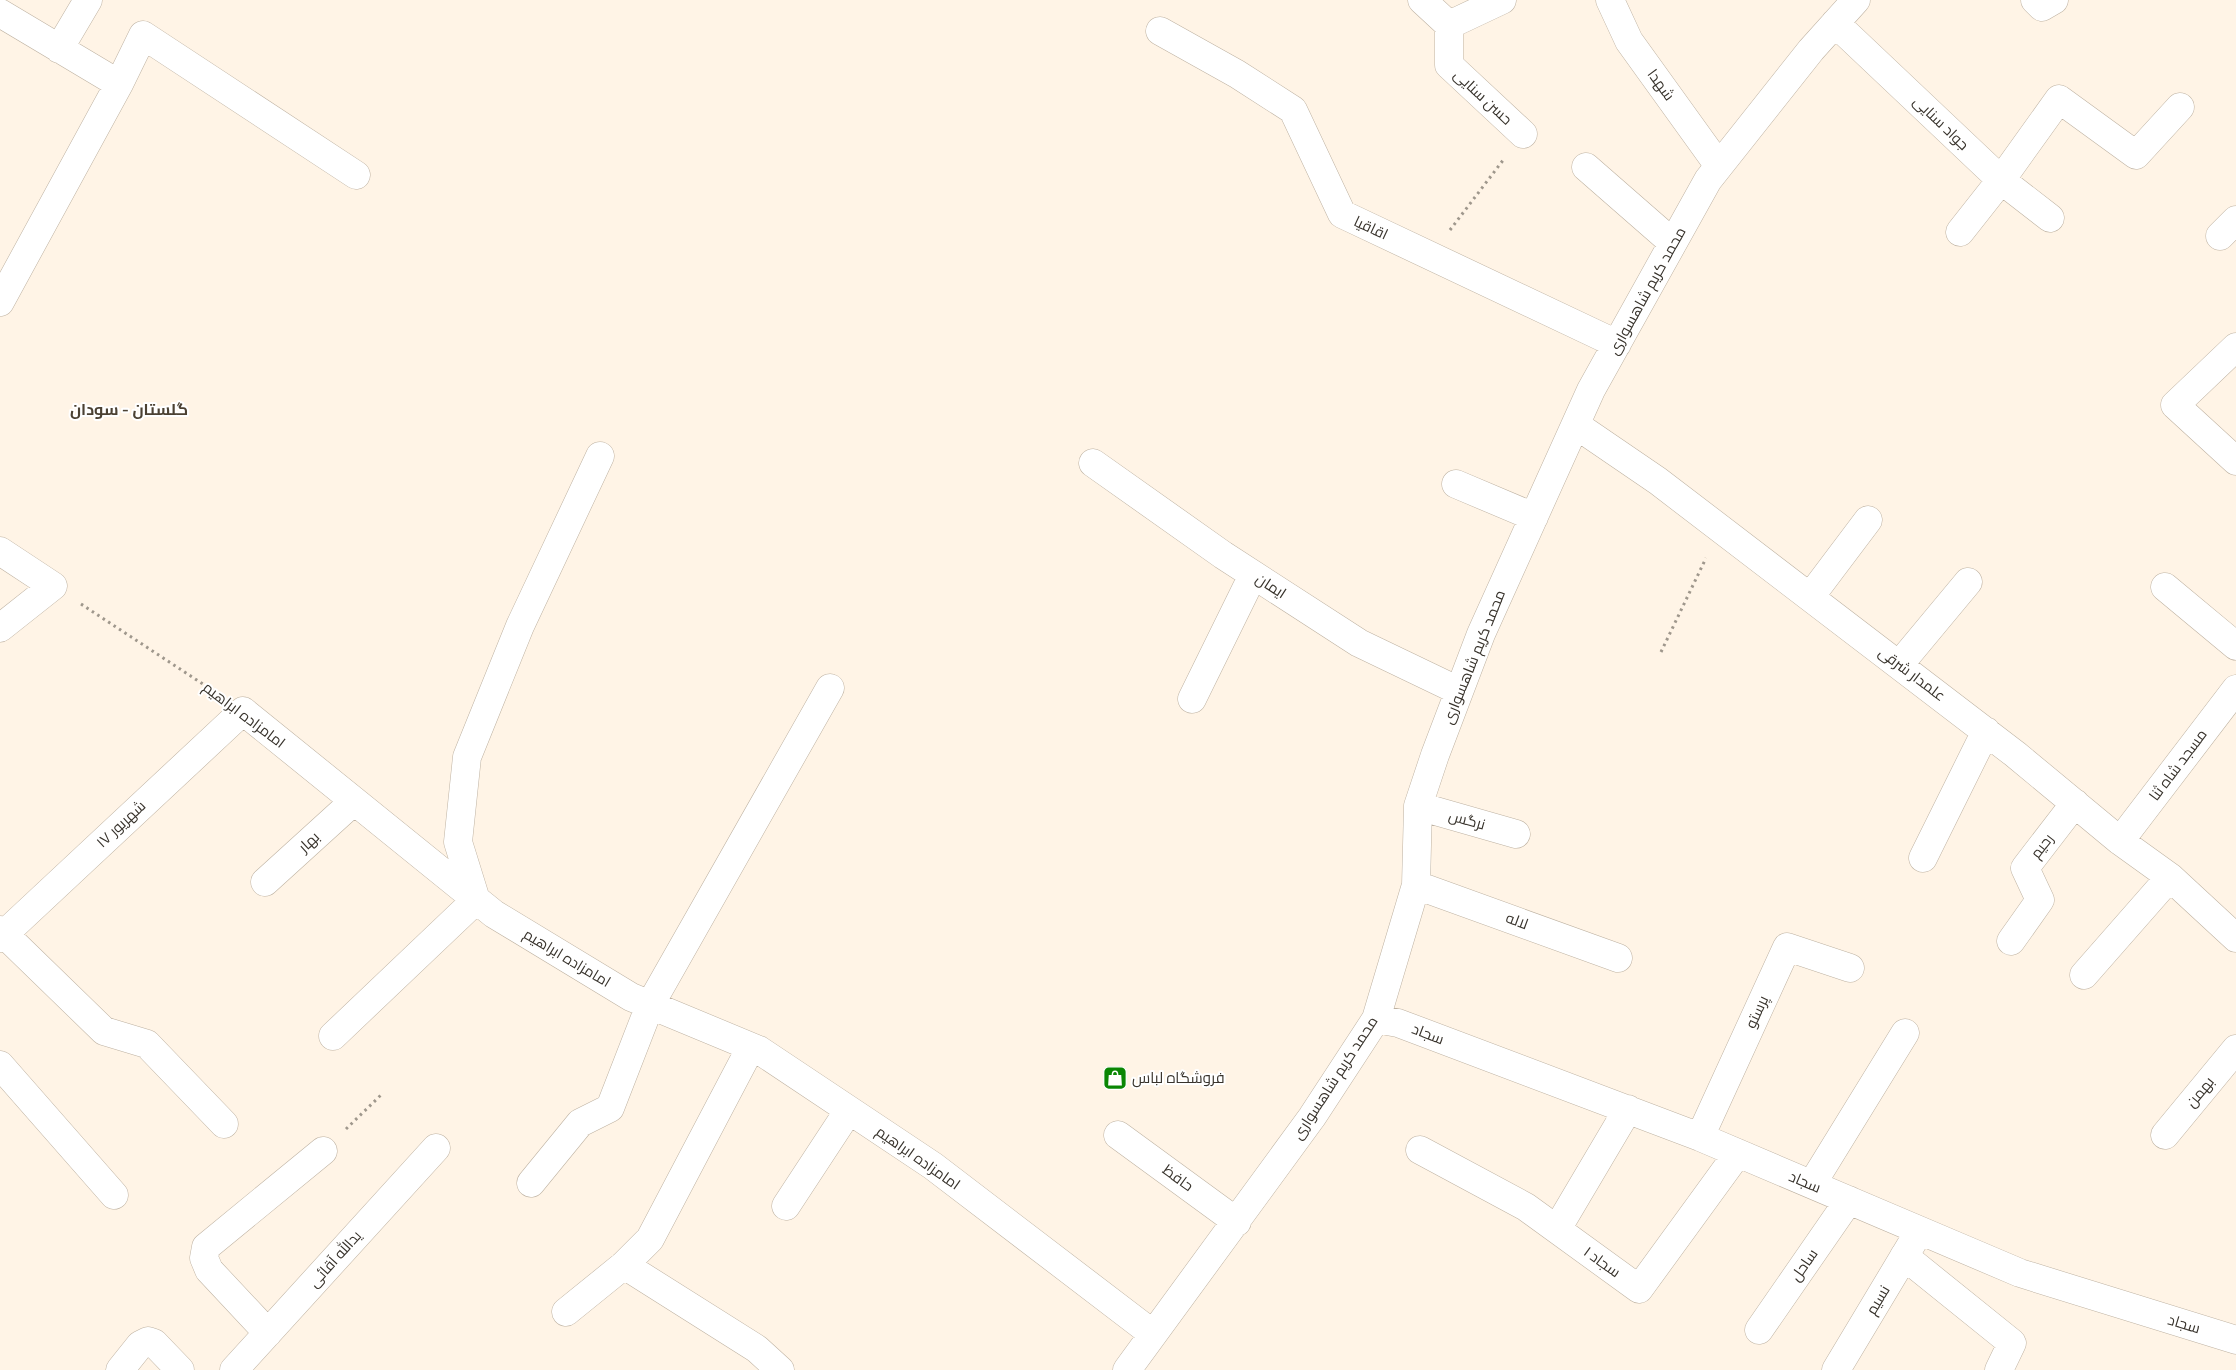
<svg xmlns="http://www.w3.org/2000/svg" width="2236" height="1370" viewBox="0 0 2236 1370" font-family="Cabin,Cairo,sans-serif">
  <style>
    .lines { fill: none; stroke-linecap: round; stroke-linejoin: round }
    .minor-casing { stroke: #beb2a2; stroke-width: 29 }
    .path { stroke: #9f978c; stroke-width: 3; stroke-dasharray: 2.5 4; stroke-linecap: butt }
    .minor { stroke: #fff; stroke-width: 28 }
    .labels { text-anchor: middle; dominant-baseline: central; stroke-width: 4; stroke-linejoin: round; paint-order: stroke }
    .street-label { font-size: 15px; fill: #38332c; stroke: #fff }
    .poi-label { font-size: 15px; fill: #38332c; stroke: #fff; text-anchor: start }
    .neighbourhood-label { font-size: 16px; font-weight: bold; fill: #4b4133; stroke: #fff }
  </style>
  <rect width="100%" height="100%" fill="#fff4e6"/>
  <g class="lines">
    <g class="minor-casing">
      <path id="minor" d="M1422,0L1449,25
        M1502,0L1449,25V65L1523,134
        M1610,0L1629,41L1719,166
        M2035,0L2042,7L2054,0
        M0,13L119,84L0,302
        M1835,23L2001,180L2050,218
        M1160,31L1237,74L1293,110L1342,214L1617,344
        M59,49L88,0
        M119,84L143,35L356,175
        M1586,167L1673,243
        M1960,232L2001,180L2059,99L2136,155L2180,107
        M2220,236L2236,220
        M2236,347L2175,405L2236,461
        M1576,425L1658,481L2015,754L2120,841L2170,877L2236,938
        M1093,463L1223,555L1359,643L1459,691
        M1456,484L1534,517
        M0,551L53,586L0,628
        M2165,587L2236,646
        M1810,597L1868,520
        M1899,665L1968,582
        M1192,699L1253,575
        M1418,806L1516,834
        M2120,841L2236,689
        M1923,858L1986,731
        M265,882L353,802
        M1416,885L1618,958
        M0,930L104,1031L147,1044L224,1124
        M0,938L243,711L494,914L631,997L759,1050L933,1166L1153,1334
        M2011,941L2040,900L2025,868L2075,803
        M2084,975L2170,877
        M1376,1019L1398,1023L1700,1137L2020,1273L2236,1340
        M333,1036L476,900L458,842L467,757L520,626L600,456
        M0,1065L114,1195
        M1118,1135L1237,1222
        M2165,1135L2236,1049
        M1700,1137L1787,947L1850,968
        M1420,1150L1526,1207L1639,1289L1738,1153
        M531,1183L580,1123L610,1108L650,1005L830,688
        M1812,1184L1905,1033
        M786,1206L849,1110
        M1557,1229L1628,1109
        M1904,1256L2012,1343L1999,1370
        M624,1265L757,1349L780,1370
        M566,1312L624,1265L650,1239L751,1047
        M1759,1330L1849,1200
        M268,1333L209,1270L204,1258L206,1247L323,1151
        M120,1370L140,1345L148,1341L154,1343L180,1370
        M234,1370L436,1148
        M1127,1370L1312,1117L1376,1019L1416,885L1418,806L1435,755L1481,634L1591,390L1708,180L1811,50L1856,0
        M1836,1370L1914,1240"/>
    </g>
    <path class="path" d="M1450,230L1504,159
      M81,604L215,692
      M1661,652L1706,558
      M346,1129L382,1094"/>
    <use href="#minor" class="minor"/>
  </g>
  <defs>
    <g id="shop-square" transform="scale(1.25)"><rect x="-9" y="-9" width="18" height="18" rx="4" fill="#0a8604" stroke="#fff"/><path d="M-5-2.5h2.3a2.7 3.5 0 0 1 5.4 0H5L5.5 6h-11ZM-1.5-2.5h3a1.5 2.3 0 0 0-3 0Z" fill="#fff"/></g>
  </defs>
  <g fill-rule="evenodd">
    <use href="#shop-square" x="1115" y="1078"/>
  </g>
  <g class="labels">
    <g class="street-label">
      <text transform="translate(1661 85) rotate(54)">شهدا</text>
      <text transform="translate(1483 97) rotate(43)">حسن سنايی</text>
      <text transform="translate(1941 123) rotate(44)">جواد سنایی</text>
      <text transform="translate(1371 228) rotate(25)">اقاقیا</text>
      <text transform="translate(1647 291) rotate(-61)">محمد کریم شاهسواری</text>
      <text transform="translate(1271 586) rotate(33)">ایمان</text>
      <text transform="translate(1474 657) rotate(-68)">محمد کریم شاهسواری</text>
      <text transform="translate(1912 674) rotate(37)">علمدار شرقی</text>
      <text transform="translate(244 715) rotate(37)">امامزاده ابراهیم</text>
      <text transform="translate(2178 765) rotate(-53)">مسجد شاه ثنا</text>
      <text transform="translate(1467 820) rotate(16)">نرگس</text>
      <text transform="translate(121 824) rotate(-43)">۱۷ شهریور</text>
      <text transform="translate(309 842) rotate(-43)">بهار</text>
      <text transform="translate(2042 846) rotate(-52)">رحیم</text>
      <text transform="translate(1517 921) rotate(20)">لاله</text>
      <text transform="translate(567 958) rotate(31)">امامزاده ابراهیم</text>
      <text transform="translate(1757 1012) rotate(-65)">پرستو</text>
      <text transform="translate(1428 1034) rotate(21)">سجاد</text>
      <text transform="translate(1335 1078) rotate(-57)">محمد کریم شاهسواری</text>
      <text transform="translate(2200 1092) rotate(-50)">بهمن</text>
      <text transform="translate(918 1158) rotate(35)">امامزاده ابراهیم</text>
      <text transform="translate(1178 1178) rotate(36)">حافظ</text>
      <text transform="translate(1805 1182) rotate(23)">سجاد</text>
      <text transform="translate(335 1259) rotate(-48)">یدالله آقائی</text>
      <text transform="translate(1602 1262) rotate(36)">سجاد ۱</text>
      <text transform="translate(1804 1265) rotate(-55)">ساحل</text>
      <text transform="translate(1878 1300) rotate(-59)">نسیم</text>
      <text transform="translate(2184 1324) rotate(17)">سجاد</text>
    </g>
    <g class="poi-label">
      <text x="1132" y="1078">فروشگاه لباس</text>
    </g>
    <g class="neighbourhood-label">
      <text x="129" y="409">گلستان - سودان</text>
    </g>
  </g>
</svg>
